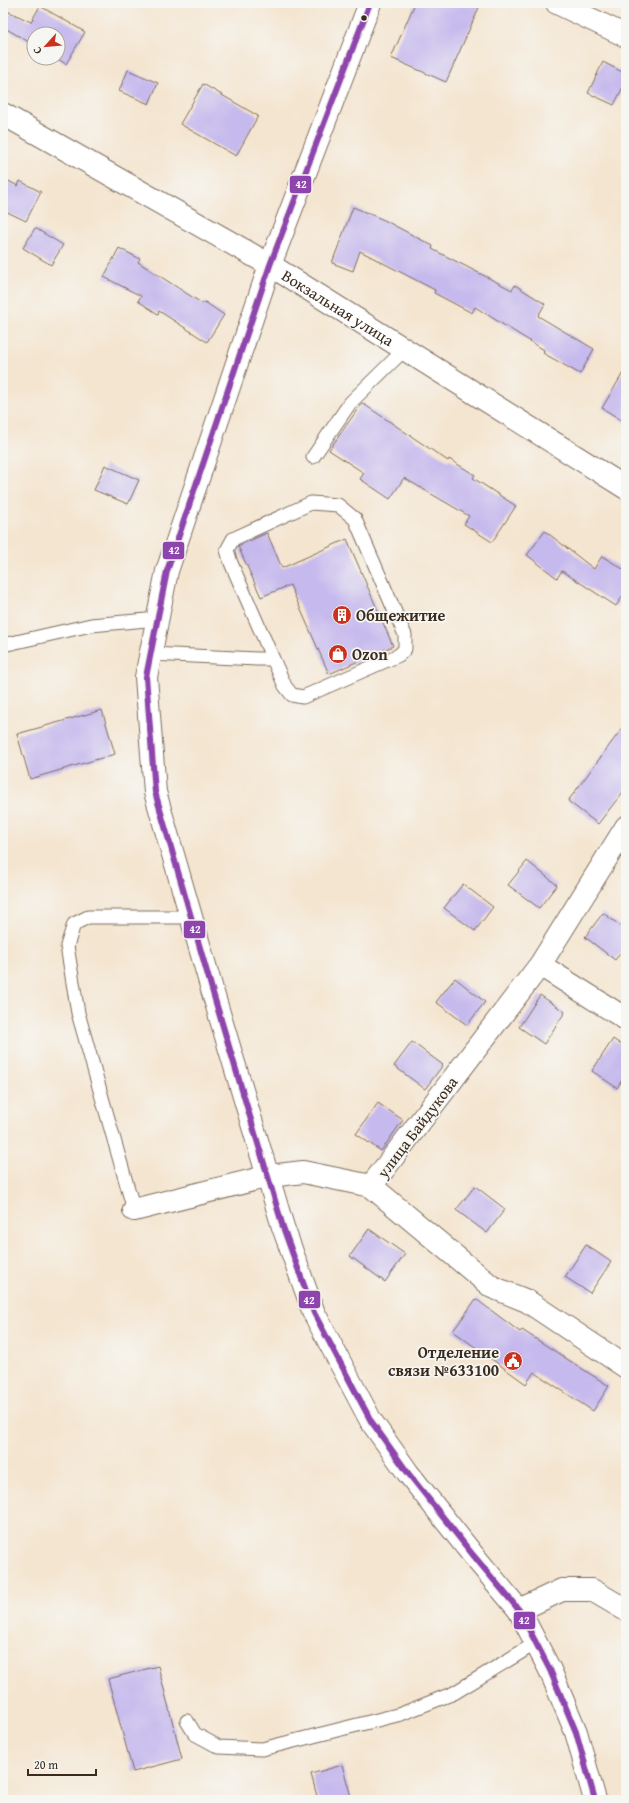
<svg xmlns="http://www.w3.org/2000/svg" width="629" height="1803" viewBox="0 0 629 1803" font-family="'Gentium Book Plus',serif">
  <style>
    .building { fill: #c6b9ed }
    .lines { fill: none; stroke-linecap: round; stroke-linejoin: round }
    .service-casing { stroke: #7c6b5c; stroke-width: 15 }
    .minor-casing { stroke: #7c6b5c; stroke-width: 24 }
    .tertiary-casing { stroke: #7c6b5c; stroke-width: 24 }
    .primary-casing { stroke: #7c6b5c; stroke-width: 24 }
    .service { stroke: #fff; stroke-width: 13 }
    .minor { stroke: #fff; stroke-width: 22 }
    .tertiary { stroke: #fff; stroke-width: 22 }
    .primary { stroke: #fff; stroke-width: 22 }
    .bus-1-casing { stroke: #f6f6f2; stroke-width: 9 }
    .bus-1 { stroke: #8e44ad; stroke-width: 6 }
    .bus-dot { fill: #3b2a1e; stroke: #f6f6f2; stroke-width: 1.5 }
    .labels { text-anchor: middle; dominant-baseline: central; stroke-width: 3.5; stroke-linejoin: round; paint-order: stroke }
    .street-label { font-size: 16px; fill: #3b2a1e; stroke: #f6f6f2 }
    .poi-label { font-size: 16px; font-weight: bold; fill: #3b2a1e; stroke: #f6f6f2; text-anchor: start }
    .line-badge { stroke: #f6f6f2; stroke-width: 1.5 }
    .badge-label { font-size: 11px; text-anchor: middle; font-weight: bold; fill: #fff }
  </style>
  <rect width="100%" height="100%" fill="#f6f6f2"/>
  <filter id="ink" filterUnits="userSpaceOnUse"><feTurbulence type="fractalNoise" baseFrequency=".025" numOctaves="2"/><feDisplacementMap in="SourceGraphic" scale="8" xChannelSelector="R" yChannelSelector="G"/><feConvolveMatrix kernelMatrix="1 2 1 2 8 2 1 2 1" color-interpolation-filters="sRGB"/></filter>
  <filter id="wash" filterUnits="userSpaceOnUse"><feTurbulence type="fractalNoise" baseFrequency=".012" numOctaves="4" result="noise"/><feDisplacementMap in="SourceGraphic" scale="16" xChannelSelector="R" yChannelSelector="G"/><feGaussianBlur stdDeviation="0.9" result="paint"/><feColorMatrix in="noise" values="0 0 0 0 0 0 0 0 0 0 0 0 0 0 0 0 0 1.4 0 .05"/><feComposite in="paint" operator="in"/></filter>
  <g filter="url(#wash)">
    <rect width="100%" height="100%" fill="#f4e5d0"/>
    <g id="blocks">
      <path class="building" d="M415,3H481L446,82L391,58Z
        M40,6L85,32L66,64L56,58H58V34H34V45L3,27V9L31,22Z
        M603,62L626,74V81L614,105L588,93Z
        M128,70L158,83L149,104L119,91Z
        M203,84L258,116L236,156L180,124Z
        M3,178L18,186L20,181L41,192L26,221L3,210Z
        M353,207L384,220L433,246L432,249L512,290L515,285L545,304L538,316L594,349L580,374L543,353L544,350L475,307L472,313L434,293L435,290L360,251L353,271L332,263Z
        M35,228L63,245L51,265L23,248Z
        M119,248L140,259L138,262L203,304L205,302L224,315L207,342L159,311L158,314L138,301L141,296L104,277Z
        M626,368V423L602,408Z
        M362,403L448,461L449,459L475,475L473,478L516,506L492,542L464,524L469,516L404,478L390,499L360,479L364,473L329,450Z
        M105,465L139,480L128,504L94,490Z
        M545,531L594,569L602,556L626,571V591L616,606L562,571L557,578L527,555Z
        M267,533L282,568L347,539L393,646L329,674L290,585L261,597L238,546Z
        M102,710L115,754L30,779L17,734Z
        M626,723V788L598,824L568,801Z
        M527,861L557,885L539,908L508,885Z
        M463,884L493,907L475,931L444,908Z
        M603,913L626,930V946L615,960L585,937Z
        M455,978L485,1002L467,1025L436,1002Z
        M540,995L565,1012L544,1044L519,1027Z
        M613,1039L626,1048V1074L617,1088L592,1071Z
        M412,1042L443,1065L425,1089L394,1066Z
        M378,1103L403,1120L381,1151L356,1134Z
        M475,1186L505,1209L487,1233L456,1210Z
        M369,1229L405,1254L385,1282L350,1256Z
        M586,1245L611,1262L590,1293L565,1277Z
        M476,1299L520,1332L522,1330L609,1386L593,1411L534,1372L526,1384L453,1331Z
        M158,1666L182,1759L133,1772L108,1679Z
        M342,1765L352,1800H318L311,1774Z"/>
    </g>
  </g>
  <g filter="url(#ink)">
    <use href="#blocks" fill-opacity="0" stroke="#7c6b5c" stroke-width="1"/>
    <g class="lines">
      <g class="service-casing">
        <path id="service" d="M313,457L350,403L405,349
          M3,645L91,625L158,619
          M151,654L257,659H273L285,686L292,695L303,697L399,655L405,649V635L355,519L338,505L311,503L233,539L227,550L231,563L273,659
          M134,1210L78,1013L67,946L74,924L88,917H191
          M187,1721L195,1734L219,1747L262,1749L401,1714L454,1693L536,1643"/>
      </g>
      <g class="minor-casing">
        <path id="minor" d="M557,3L626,36
          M626,827L540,965L371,1186L492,1287L527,1301L626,1367
          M540,965L626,1019
          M134,1210L269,1176L303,1172L371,1186
          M519,1610L562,1590H592L626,1610"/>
      </g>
      <g class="tertiary-casing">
        <g id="tertiary">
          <path id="s1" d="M3,114L270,265L626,488"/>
        </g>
      </g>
      <g class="primary-casing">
        <path id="primary" d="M370,3L270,265L167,571L146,677L155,792L213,993L283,1227L314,1313L371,1421L408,1473L473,1555L519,1610L550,1670L576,1732L595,1800"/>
      </g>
      <use href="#service" class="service"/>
      <use href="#minor" class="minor"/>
      <use href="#tertiary" class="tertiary"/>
      <use href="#primary" class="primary"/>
      <g class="bus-1-casing">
        <path id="bus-1" d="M370,3L270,265L167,571L146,677L155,792L213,993L283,1227L314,1313L371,1421L408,1473L473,1555L519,1610L550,1670L576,1732L595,1800"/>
      </g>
      <use href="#bus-1" class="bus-1"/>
    </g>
  </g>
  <defs>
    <g id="building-disc" transform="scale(1)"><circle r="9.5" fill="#c8321e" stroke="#f6f6f2"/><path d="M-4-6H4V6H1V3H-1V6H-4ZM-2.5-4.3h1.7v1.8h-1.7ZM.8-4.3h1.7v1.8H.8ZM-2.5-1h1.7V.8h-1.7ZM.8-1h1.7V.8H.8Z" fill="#fff"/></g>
    <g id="shop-disc" transform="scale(1)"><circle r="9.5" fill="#c8321e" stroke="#f6f6f2"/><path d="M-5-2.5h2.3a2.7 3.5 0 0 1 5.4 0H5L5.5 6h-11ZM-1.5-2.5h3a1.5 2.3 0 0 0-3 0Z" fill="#fff"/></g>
    <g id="civic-disc" transform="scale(1)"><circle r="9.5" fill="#c8321e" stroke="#f6f6f2"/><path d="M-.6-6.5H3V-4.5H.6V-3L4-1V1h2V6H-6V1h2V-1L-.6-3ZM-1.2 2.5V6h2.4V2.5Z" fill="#fff"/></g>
  </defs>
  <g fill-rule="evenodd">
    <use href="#building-disc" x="342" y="615"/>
    <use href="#shop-disc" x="338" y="654"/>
    <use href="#civic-disc" x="513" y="1361"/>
  </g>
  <circle class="bus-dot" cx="364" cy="18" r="3.5"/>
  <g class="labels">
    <g class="street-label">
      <text stroke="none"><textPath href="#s1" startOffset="387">Вокзальная улица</textPath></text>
      <text transform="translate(417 1127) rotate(-53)">улица Байдукова</text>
    </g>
    <g class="poi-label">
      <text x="356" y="615">Общежитие</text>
      <text x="352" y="654">Ozon</text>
      <text x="499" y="1352" text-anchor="end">Отделение<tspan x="499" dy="18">связи №633100</tspan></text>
    </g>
  </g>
  <g class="line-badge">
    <rect x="289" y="175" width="23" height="19" rx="4" fill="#8e44ad"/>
    <rect x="162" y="541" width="23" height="19" rx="4" fill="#8e44ad"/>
    <rect x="183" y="920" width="23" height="19" rx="4" fill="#8e44ad"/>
    <rect x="298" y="1290" width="23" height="19" rx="4" fill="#8e44ad"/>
    <rect x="513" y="1611" width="23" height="19" rx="4" fill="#8e44ad"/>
  </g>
  <g class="badge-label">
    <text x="301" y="188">42</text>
    <text x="174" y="554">42</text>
    <text x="195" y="933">42</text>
    <text x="309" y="1304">42</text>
    <text x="524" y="1624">42</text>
  </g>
  <rect width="629" height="1803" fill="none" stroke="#f6f6f2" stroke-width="16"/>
  <g transform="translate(46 46) rotate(243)"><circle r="19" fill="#f6f6f2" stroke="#aba49d"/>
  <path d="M0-3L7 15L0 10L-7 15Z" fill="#c8321e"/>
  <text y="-6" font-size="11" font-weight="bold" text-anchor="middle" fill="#3b2a1e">С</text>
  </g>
  <path d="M28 1769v6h68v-6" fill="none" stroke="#3b2a1e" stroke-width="2"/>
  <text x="34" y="1769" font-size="12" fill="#3b2a1e" stroke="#f6f6f2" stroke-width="3" paint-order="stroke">20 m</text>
</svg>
